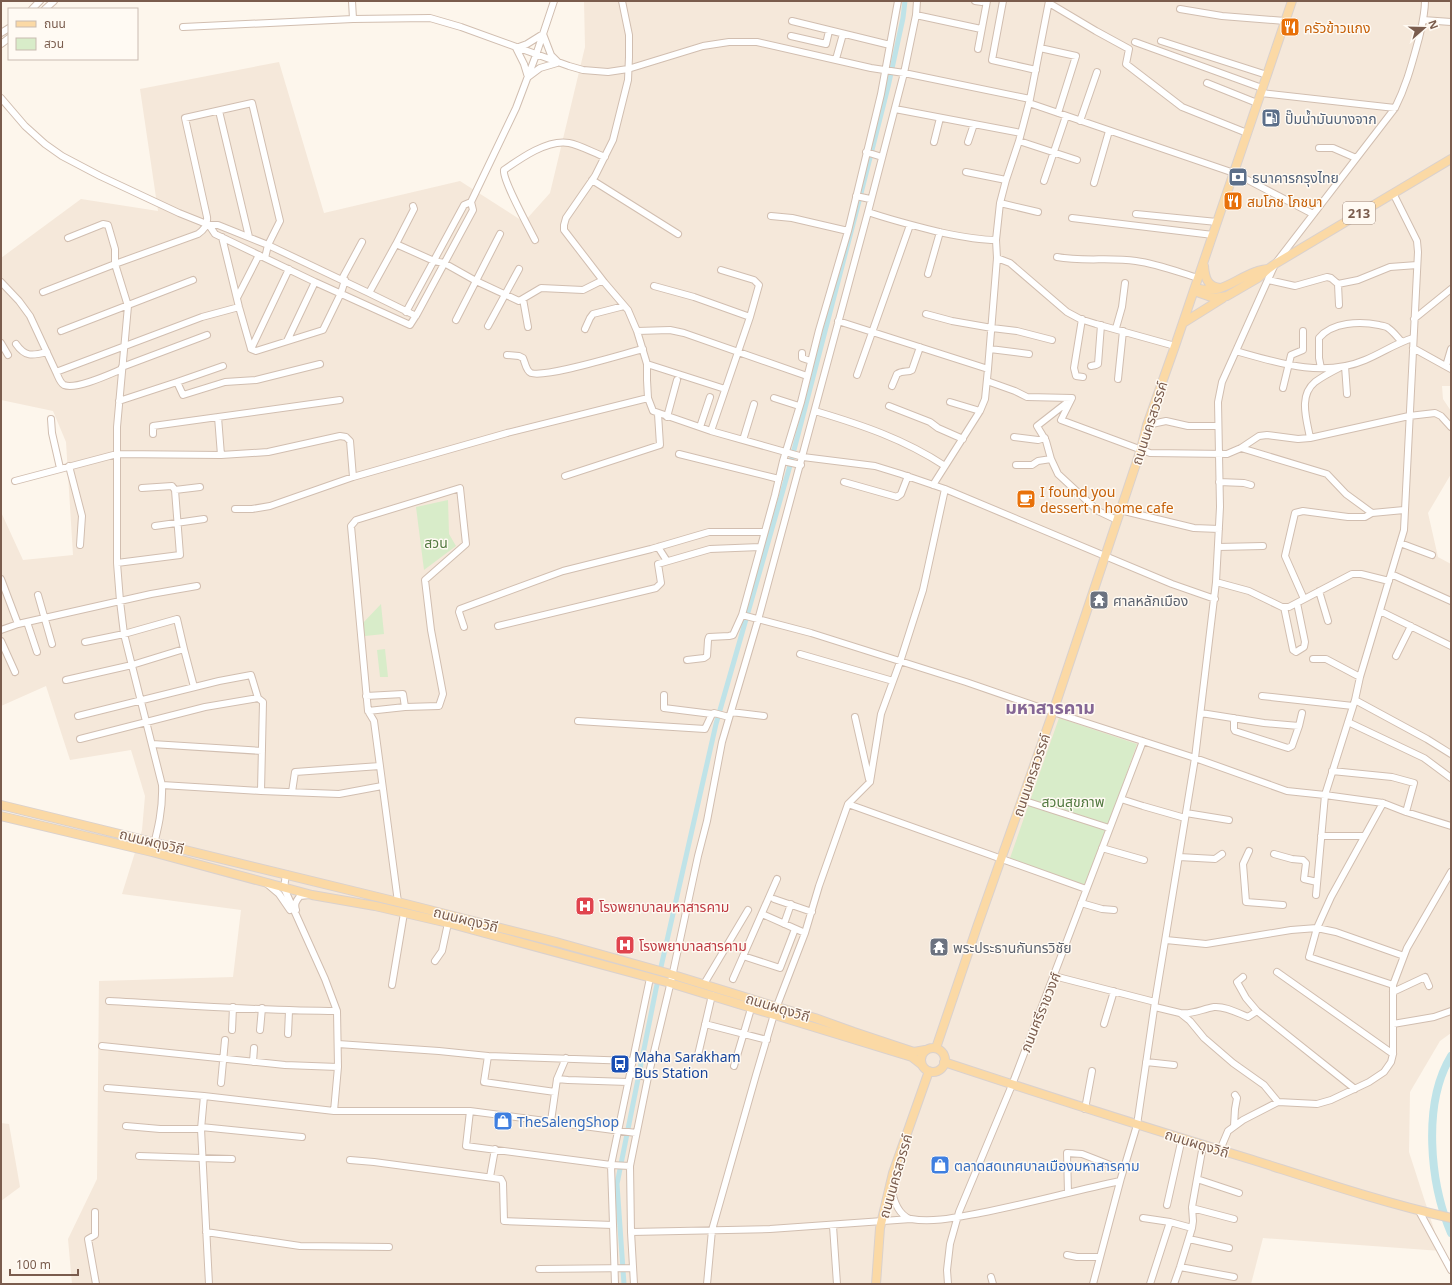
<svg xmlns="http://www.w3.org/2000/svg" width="1452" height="1285" viewBox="0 0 1452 1285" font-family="'Noto Sans','Noto Sans Thai',sans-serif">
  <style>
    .residential { fill: #f5e8da }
    .green { fill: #d8ecc9 }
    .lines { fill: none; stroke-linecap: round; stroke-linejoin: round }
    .canal { stroke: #bfe3e8; stroke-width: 5 }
    .river { stroke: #bfe3e8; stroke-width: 8 }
    .minor-casing { stroke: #d1beb0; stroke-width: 8 }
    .major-casing { stroke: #dad1cd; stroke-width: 10 }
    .minor { stroke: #fff; stroke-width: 6 }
    .major { stroke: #fbd9a5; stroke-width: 8 }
    .labels { text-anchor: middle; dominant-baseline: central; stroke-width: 3; stroke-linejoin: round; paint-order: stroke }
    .shield { fill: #fffaf3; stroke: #a28b7f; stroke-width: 1 }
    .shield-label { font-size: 13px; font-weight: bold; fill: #7a5c4d }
    .food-label { font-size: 14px; fill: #c56008; stroke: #fffaf3; text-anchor: start }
    .service-label { font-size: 14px; fill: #4e5e75; stroke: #fffaf3; text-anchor: start }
    .street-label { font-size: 14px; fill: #7a5c4d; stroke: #fffaf3 }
    .park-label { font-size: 14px; fill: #537a41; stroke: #fffaf3 }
    .worship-label { font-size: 14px; fill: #5b616d; stroke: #fffaf3; text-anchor: start }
    .health-label { font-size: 14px; fill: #be3a42; stroke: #fffaf3; text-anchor: start }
    .transit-label { font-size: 14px; fill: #164399; stroke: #fffaf3; text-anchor: start }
    .shop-label { font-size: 14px; fill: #366cbe; stroke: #fffaf3; text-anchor: start }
    .district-label { font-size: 18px; font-weight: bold; fill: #846695; stroke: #fffaf3 }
  </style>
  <rect width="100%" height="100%" fill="#fdf6ec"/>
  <path class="residential" d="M584,1H1451V386H1442L1443,399L1451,411V474L1428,513L1438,557L1451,564V1033L1440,1041L1410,1092L1409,1152L1441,1251L1263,1238L1251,1284H72L68,1239L97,1179L99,981L233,977L241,910L122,894L142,830L145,796L131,750L70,760L46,686L1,706V512L23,560L73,555L66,442L53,411L1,400V258L81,199L158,211L140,89L279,62L324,213L460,181L524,222L550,193L585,47Z
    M1,1123L9,1124L20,1187L1,1201Z"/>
  <path class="green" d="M448,500L449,534L456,546L424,570L416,507Z
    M381,604L384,634L365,636L362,624Z
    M385,649L388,677H380L377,650Z
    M1059,718L1137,744L1087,886L1010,858Z"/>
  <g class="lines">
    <path class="canal" d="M624,1284L617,1184L656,989L716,724L789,469L858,205L888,87L903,18L905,1"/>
    <path class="river" d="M1451,1056C1422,1104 1430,1183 1451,1233"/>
    <g class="minor-casing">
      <path id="minor" d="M352,1L353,19
        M975,1L982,2L985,1
        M1003,1L992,60L1036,70
        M1049,3L1096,31L1129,49L1126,64L1182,107L1247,133
        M32,9L40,1
        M45,9L54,1
        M1180,9L1222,16L1285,21
        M916,15L981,29
        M1423,20L1451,22
        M792,21L890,45
        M183,27L353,19L430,18L461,27L569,66L583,70L608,72L628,69L703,46L729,42H757L871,68L904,73L1030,99
        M1,33L9,28
        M791,36L826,44L829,31
        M1161,41L1267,75
        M1135,42L1262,88
        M1,44L9,38
        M516,48L524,64L528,77L540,68L557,63
        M516,48L527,44L543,34L551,55L558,62
        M1040,48L1076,56L1058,113
        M978,49L987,1
        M836,59L843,34
        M1207,83L1257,103
        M1261,93L1395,108
        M1,98L25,126L45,144L62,156L100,176L179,213L209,225H218L268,245L265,258
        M1029,103L1234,173L1246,179L1313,214
        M895,109L1021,133
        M219,111L249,237
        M1080,121L1097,72
        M1019,141L1077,160
        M934,142L940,118
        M968,142L974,124
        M1319,148H1333L1356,158
        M866,152L882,157
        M966,172L1006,180
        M592,180L678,234
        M1044,181L1066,116
        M1094,183L1109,131
        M856,196L870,199
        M471,202L516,108L536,55L554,1
        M1000,203L1038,212
        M868,212C891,220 915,226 939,232C958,236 976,240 996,240
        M1136,214L1217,222
        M771,216L792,218L848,231
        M1072,218L1213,235
        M209,225L215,234L315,282L410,325L417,314L473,210L471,202L464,205L406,312
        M222,237L239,307L251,349L256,351L323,330L341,293L345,280
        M535,240C529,228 502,179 504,170C521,158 548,139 569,143C580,145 594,153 605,157
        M396,244L414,209L413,206
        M1057,257C1083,262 1110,257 1136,261C1158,264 1178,272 1198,278
        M997,258L1010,263L1067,312L1080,319L1096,324L1175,346
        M721,270L754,280L759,285L750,317
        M928,274L940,232
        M342,279L362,242
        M1268,280L1295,286L1327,277L1331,278L1338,284
        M1,282L19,301L30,316L56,372L202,317L239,307
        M604,282L564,230V225L566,218L595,176L613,140L628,80L629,57V35L622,1
        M654,286L694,297L750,317L711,431
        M43,292L115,264V249L108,225L103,224L68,238
        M237,298L259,255
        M523,299L528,327
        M1339,305L1338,284L1358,280L1390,267L1417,265
        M926,314L952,321L992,328L1017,331L1052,340
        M416,316L369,293L396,244L434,261L444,263L476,281L519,301L541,288L583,290L599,282H604L628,310L637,331L647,364V380L648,398L653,411L711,431L803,457L875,466L901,474L945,489L1172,584L1215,599
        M1082,319L1074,368L1076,376L1083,377
        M1414,319L1451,289
        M456,320L500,234
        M838,321L988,369
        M488,326L519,269
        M1116,328L1122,307L1125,283
        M585,329L590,318L593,314L624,306
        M61,331L193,280
        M637,331L670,330L684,333L807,376
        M287,341L315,282
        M1,343L8,355
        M16,344C25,357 32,356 47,352
        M1413,348L1451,369
        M251,349L289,269
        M990,349L1029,354
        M1236,351C1278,363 1323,378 1365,360C1382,353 1396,343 1413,338
        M802,353V358L811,361
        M507,355L519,356L523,358C525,362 526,371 531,373C547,378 623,354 643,349
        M647,364L725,389
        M1091,366L1096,365L1098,364L1101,325
        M1345,366L1347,394
        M1446,366L1451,349
        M122,367L207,335
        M1321,368L1319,358V338C1332,322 1360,321 1379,325C1382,326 1386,326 1388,328C1393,331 1397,337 1401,341
        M56,372C58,376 60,383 64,385C76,390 110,374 122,369
        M857,375L910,225
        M1118,379L1123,331
        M987,381L1015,391L1027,397L1072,398L1061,420L1150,453L1227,454L1241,448L1259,436L1267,435L1298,439L1310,438L1409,416L1435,413L1441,416L1451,427
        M177,382L223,366
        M892,386L897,374C903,370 908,373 912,370L920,347
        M1283,388L1291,355L1303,350V331
        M774,398L799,406
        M119,401L177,382L183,395L225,382L256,380L320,364
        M1069,401L1037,426L1046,441L1051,459L1058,474L1098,511L1117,520
        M950,402L980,411
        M889,406L930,422L938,428L963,439
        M815,411C862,425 904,439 945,466
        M218,417L221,455L268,452L340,436L346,437L350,441L353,477
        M667,417L677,380
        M51,419L52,433L60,468
        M1147,425L1166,421L1188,426H1218
        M700,427L710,397
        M153,434V426L340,400
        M1014,437L1038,440L1045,438
        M1310,438C1307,420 1298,396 1315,382C1322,377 1331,372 1339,368
        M743,440L754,404
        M1241,448L1327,474L1346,494L1372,513
        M679,454L779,479
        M783,461L801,465
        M1016,465H1032L1038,461L1051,459
        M69,466L82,516L80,545
        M565,476L660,445L658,414
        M15,481L117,454L221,455
        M844,482L897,497L901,494L908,476
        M1219,482L1244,483L1251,485
        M933,485L980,411L985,399L988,369L997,258L996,240L1000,203L1006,180L1019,141L1030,99L1049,1
        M175,490L200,487
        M235,509H252L270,506L353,477L507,433L648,398
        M1120,510L1194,528L1219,529
        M155,526L204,519
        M1400,543L1432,555
        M658,547L667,561
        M1218,547L1263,546
        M117,563L180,555L175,490L172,486L142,488
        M1391,574L1451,601
        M1,579L18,624L151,594L197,586
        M1216,582L1249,591L1282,607H1289L1352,574H1361L1389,581
        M1319,591L1328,621
        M38,595L52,644
        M1304,599L1285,556L1295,513L1303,511L1348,517H1365L1372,513L1404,510
        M1284,607L1293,650L1296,652L1304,647L1305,642L1297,603
        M1380,611L1451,646
        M742,615L811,633L966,682L1053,712L1195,758L1287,791L1325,795L1383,803L1406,812L1451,826
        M27,622L37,652
        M498,626L656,588L661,583L658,564L710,549L760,547
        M464,627L459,612L460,609L563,571L651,549L709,532H764
        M1,630L18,624
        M1,641L15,672
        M184,649L194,687
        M800,654L893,681
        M1396,656L1411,626
        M1313,659H1326L1360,677
        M687,660L704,658L707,656L708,640L709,637L729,636L733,635L742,615L775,495L783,461L801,402L819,330L848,231L881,94L898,1
        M66,680L132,665L184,649L177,619L124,634L85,642
        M664,695V708L712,714
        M366,696L403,694L405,707L368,711
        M1262,696L1353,706
        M1355,700L1427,739L1451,754
        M731,712L764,716
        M1201,713L1264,723L1299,726L1292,746L1288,748L1235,731L1234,729V718
        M78,716L219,681L251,675L258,698
        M855,717L869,779
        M578,721L705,729L712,714L714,713L729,717
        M1348,722L1424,758L1451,778
        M1299,726L1302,713
        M80,739L205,707L258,698L263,702L261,791
        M152,744L262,751
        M1332,771L1392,777L1414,783L1406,812
        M162,785L261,791L339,794L382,786
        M292,792L295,772L380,766
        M1121,799L1143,806L1185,818
        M1022,800L1109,828
        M1383,803L1331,897L1317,928L1309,957L1393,985
        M848,804L1086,889
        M1186,813L1229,820
        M1321,836H1364
        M1102,848L1144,860
        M1249,851L1243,864L1246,902L1283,905
        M152,852C158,829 163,809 162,785L124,634L120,601L117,563V427L128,306L115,264L198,234C204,230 208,225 207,217L185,118L252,103L280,221L268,245L369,293
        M1274,854L1292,859L1303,860L1306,863L1304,879L1317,882
        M1179,857L1215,859L1222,854
        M286,874L284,888L325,979L337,1011L338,1067L334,1111
        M266,883L279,894L290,910
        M1316,895L1325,795L1355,700L1360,677L1404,530L1418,252L1417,241L1393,193
        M774,899L812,912
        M398,902L374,721L368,711L351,526L356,520L460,488L466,544L425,580L431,630L443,694L439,706L405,707
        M1081,903L1102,909L1114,910
        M296,910C294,904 296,901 300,896L309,895
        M762,914L805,933
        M784,924L791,904
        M1166,940L1206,944L1291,930L1317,928L1336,932L1404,956
        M743,956L780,968L795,929
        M435,961L442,951L448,923
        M1277,972L1393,1054
        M1054,976L1155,1002
        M1243,977L1237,982L1246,998L1257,1011L1355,1089
        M733,979L777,879
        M704,984L748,910
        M392,985L404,913
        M1393,992L1425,977L1429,986
        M109,1001C185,1005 261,1011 337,1011
        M1155,1007L1180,1013L1190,1021L1204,1038L1233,1063L1264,1085L1278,1102
        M1180,1013C1192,1015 1202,1009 1214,1007C1225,1006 1238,1013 1248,1017L1257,1011
        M705,1024L767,1040
        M1104,1024L1114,991
        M1393,1024L1434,1017L1451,1011
        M232,1030L233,1007
        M260,1030L262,1008
        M288,1034L289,1011
        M338,1044L439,1051L488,1056L633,1061
        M102,1046L285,1065L338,1067
        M698,1055L712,995
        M488,1056L484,1082L555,1092
        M566,1058L557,1079L568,1080L628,1082
        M253,1062L254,1048
        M1146,1062L1174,1065
        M734,1066L750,1012
        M630,1074L648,1077
        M221,1083L225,1040
        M107,1088L204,1096L334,1111H470L636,1133
        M204,1096L201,1129L209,1284
        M1085,1109L1092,1071
        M470,1111L466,1146L611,1165L630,1166
        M551,1121L557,1079
        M126,1126L160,1129H201
        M1234,1126L1235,1109L1237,1098L1235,1095
        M201,1127L302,1137
        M1220,1150L1228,1131L1243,1120L1278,1102L1317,1104L1331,1100L1369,1082L1384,1072L1391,1062L1393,1054V985L1407,948L1451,872
        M139,1156L232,1159
        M350,1160L374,1162L501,1179L503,1183L504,1221L613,1225
        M490,1177L495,1149
        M1197,1179L1239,1193
        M891,1186C893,1199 897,1214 910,1219
        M1068,1193L1067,1153L1082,1154L1123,1170
        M1167,1205L1182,1138
        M1192,1208L1234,1219
        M1419,1211L1451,1270
        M95,1212V1235L88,1239L96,1284
        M1143,1218L1170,1222
        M833,1226L837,1284
        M206,1232L300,1246L389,1247
        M631,1232L770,1229L911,1219C933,1223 958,1217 980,1213C1027,1204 1073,1191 1120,1181
        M1189,1239L1229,1248
        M1067,1255L1077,1257H1100
        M1180,1267L1234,1277
        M539,1269L633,1268
        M991,1277L993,1284
        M615,1284L611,1165L650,978
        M634,1284L631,1232L630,1166L648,1077L672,977L698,856L707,821L722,742L758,620L868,212L904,73L916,15L917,1
        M707,1284L712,1230L756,1075L775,1011L805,933L819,886L848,804L870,782L881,714L900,662L923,590L945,489
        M948,1284L947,1270L950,1244L959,1212L1012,1085L1143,741
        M1093,1284L1121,1178L1137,1125L1155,1002L1195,758L1216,582L1220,507L1218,402L1222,382L1275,264L1395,108C1407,84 1412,63 1419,38C1422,25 1425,14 1425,1
        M1150,1284L1170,1222L1192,1228
        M1174,1284L1180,1267L1192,1228L1193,1221L1192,1207L1203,1145"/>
    </g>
    <g class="major-casing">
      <path id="major" d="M1204,266C1205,278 1207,286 1220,288
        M1196,288C1222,295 1233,280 1255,272C1259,270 1263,270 1267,269
        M1194,291L1214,298L1227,296L1258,278L1268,269L1275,264L1451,159
        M1183,323L1223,298
        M1,805L398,902L556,942L667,973L777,1007L815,1018L854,1032L914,1052L925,1050
        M1,816L152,852L312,895L375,906L448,923L670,983L912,1057L921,1064
        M936,1048L977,927L1053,712L1141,449L1147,425L1175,346L1292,1
        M921 1060a12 12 0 1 1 24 0a12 12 0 1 1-24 0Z
        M944,1062C1047,1096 1150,1129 1253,1160C1319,1181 1384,1203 1451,1218
        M876,1284L880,1228L893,1173L929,1071"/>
    </g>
    <use href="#minor" class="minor"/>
    <use href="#major" class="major"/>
  </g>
  <defs>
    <g id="restaurant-square" transform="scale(1)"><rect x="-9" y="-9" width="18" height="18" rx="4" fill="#e8710a" stroke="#fffaf3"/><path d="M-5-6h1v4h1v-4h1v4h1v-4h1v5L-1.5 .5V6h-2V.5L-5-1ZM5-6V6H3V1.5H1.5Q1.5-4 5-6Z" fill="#fff"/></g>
    <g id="fuel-square" transform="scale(1)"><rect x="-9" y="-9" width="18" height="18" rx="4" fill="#5c6f8a" stroke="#fffaf3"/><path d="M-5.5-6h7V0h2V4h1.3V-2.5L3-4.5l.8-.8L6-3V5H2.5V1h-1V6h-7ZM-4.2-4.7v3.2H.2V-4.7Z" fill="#fff"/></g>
    <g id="bank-square" transform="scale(1)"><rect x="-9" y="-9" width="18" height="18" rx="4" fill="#5c6f8a" stroke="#fffaf3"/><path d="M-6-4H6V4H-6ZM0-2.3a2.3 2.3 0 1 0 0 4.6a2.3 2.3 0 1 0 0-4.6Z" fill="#fff"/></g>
    <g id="cafe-square" transform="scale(1)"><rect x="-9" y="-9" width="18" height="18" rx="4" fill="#e8710a" stroke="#fffaf3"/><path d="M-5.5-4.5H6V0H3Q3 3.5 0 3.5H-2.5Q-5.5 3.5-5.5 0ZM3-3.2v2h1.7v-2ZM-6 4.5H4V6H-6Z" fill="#fff"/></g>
    <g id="temple-square" transform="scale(1)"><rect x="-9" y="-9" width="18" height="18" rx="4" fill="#6b7280" stroke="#fffaf3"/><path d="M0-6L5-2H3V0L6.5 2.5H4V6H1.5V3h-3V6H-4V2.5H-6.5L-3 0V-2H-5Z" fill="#fff"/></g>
    <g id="hospital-square" transform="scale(1)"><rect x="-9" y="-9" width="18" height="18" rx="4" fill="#e0444e" stroke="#fffaf3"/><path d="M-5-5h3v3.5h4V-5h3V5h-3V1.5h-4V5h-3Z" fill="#fff"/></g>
    <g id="bus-square" transform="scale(1)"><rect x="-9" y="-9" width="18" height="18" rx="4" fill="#1a4fb4" stroke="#fffaf3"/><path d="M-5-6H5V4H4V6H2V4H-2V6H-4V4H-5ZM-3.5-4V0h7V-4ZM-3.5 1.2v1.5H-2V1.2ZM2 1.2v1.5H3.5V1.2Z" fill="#fff"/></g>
    <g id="shop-square" transform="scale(1)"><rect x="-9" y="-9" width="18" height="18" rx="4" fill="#3f7fe0" stroke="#fffaf3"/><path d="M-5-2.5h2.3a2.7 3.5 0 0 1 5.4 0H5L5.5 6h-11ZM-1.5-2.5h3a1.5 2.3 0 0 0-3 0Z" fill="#fff"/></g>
  </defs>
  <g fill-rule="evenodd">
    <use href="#restaurant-square" x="1290" y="27"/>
    <use href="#fuel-square" x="1271" y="118"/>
    <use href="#bank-square" x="1238" y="177"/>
    <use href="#restaurant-square" x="1233" y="201"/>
    <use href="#cafe-square" x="1026" y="499"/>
    <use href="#temple-square" x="1099" y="600"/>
    <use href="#hospital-square" x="585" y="906"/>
    <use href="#hospital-square" x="625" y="945"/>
    <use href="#temple-square" x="939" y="947"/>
    <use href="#bus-square" x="620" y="1064"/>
    <use href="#shop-square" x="503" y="1121"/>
    <use href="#shop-square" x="940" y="1165"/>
  </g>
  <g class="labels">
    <rect class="shield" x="1343" y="202" width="32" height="22" rx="3"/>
    <g class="shield-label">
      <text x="1359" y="213">213</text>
    </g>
    <g class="food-label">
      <text x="1304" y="27">ครัวข้าวแกง</text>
      <text x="1247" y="201">สมโภช โภชนา</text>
      <text x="1040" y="491">I found you<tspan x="1040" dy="16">dessert n home cafe</tspan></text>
    </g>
    <g class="service-label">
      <text x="1285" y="118">ปั๊มน้ำมันบางจาก</text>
      <text x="1252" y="177">ธนาคารกรุงไทย</text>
    </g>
    <g class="street-label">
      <text transform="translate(1149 423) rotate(-72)">ถนนนครสวรรค์</text>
      <text transform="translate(1031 775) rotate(-71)">ถนนนครสวรรค์</text>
      <text transform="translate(152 841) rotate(14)">ถนนผดุงวิถี</text>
      <text transform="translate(466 919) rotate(14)">ถนนผดุงวิถี</text>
      <text transform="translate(778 1007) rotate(17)">ถนนผดุงวิถี</text>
      <text transform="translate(1040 1012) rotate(-68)">ภนนศรีราชวงศ์</text>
      <text transform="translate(1197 1143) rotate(17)">ถนนผดุงวิถี</text>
      <text transform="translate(895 1176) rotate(-74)">ถนนนครสวรรค์</text>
    </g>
    <g class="park-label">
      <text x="436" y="542">สวน</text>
      <text x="1073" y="801">สวนสุขภาพ</text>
    </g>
    <g class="worship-label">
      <text x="1113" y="600">ศาลหลักเมือง</text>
      <text x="953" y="947">พระประธานกันทรวิชัย</text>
    </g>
    <g class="health-label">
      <text x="599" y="906">โรงพยาบาลมหาสารคาม</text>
      <text x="639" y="945">โรงพยาบาลสารคาม</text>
    </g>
    <g class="transit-label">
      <text x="634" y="1056">Maha Sarakham<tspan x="634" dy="16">Bus Station</tspan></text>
    </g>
    <g class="shop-label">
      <text x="517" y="1121">TheSalengShop</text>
      <text x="954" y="1165">ตลาดสดเทศบาลเมืองมหาสารคาม</text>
    </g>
    <g class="district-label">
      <text x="1050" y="707">มหาสารคาม</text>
    </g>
  </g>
  <rect width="1452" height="1285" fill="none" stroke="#7a5c4d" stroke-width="4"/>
  <rect x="8" y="8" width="130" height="52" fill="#fffaf3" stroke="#cabbb1"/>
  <rect x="16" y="21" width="20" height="6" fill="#fbd9a5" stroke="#cabbb1"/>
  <text x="44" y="28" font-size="12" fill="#7a5c4d">ถนน</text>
  <rect x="16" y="38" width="20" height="12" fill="#d8ecc9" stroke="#cabbb1"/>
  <text x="44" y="48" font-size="12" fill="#7a5c4d">สวน</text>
  <g transform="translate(1424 28) rotate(70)" stroke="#fffaf3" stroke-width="3" paint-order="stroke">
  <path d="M0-3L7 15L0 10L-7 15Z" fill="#7a5c4d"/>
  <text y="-6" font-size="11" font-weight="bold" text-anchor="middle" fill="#7a5c4d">N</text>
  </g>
  <path d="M10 1269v6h68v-6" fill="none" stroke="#7a5c4d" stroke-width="2"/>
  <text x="16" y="1269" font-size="12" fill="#7a5c4d" stroke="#fffaf3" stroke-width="3" paint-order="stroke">100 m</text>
</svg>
